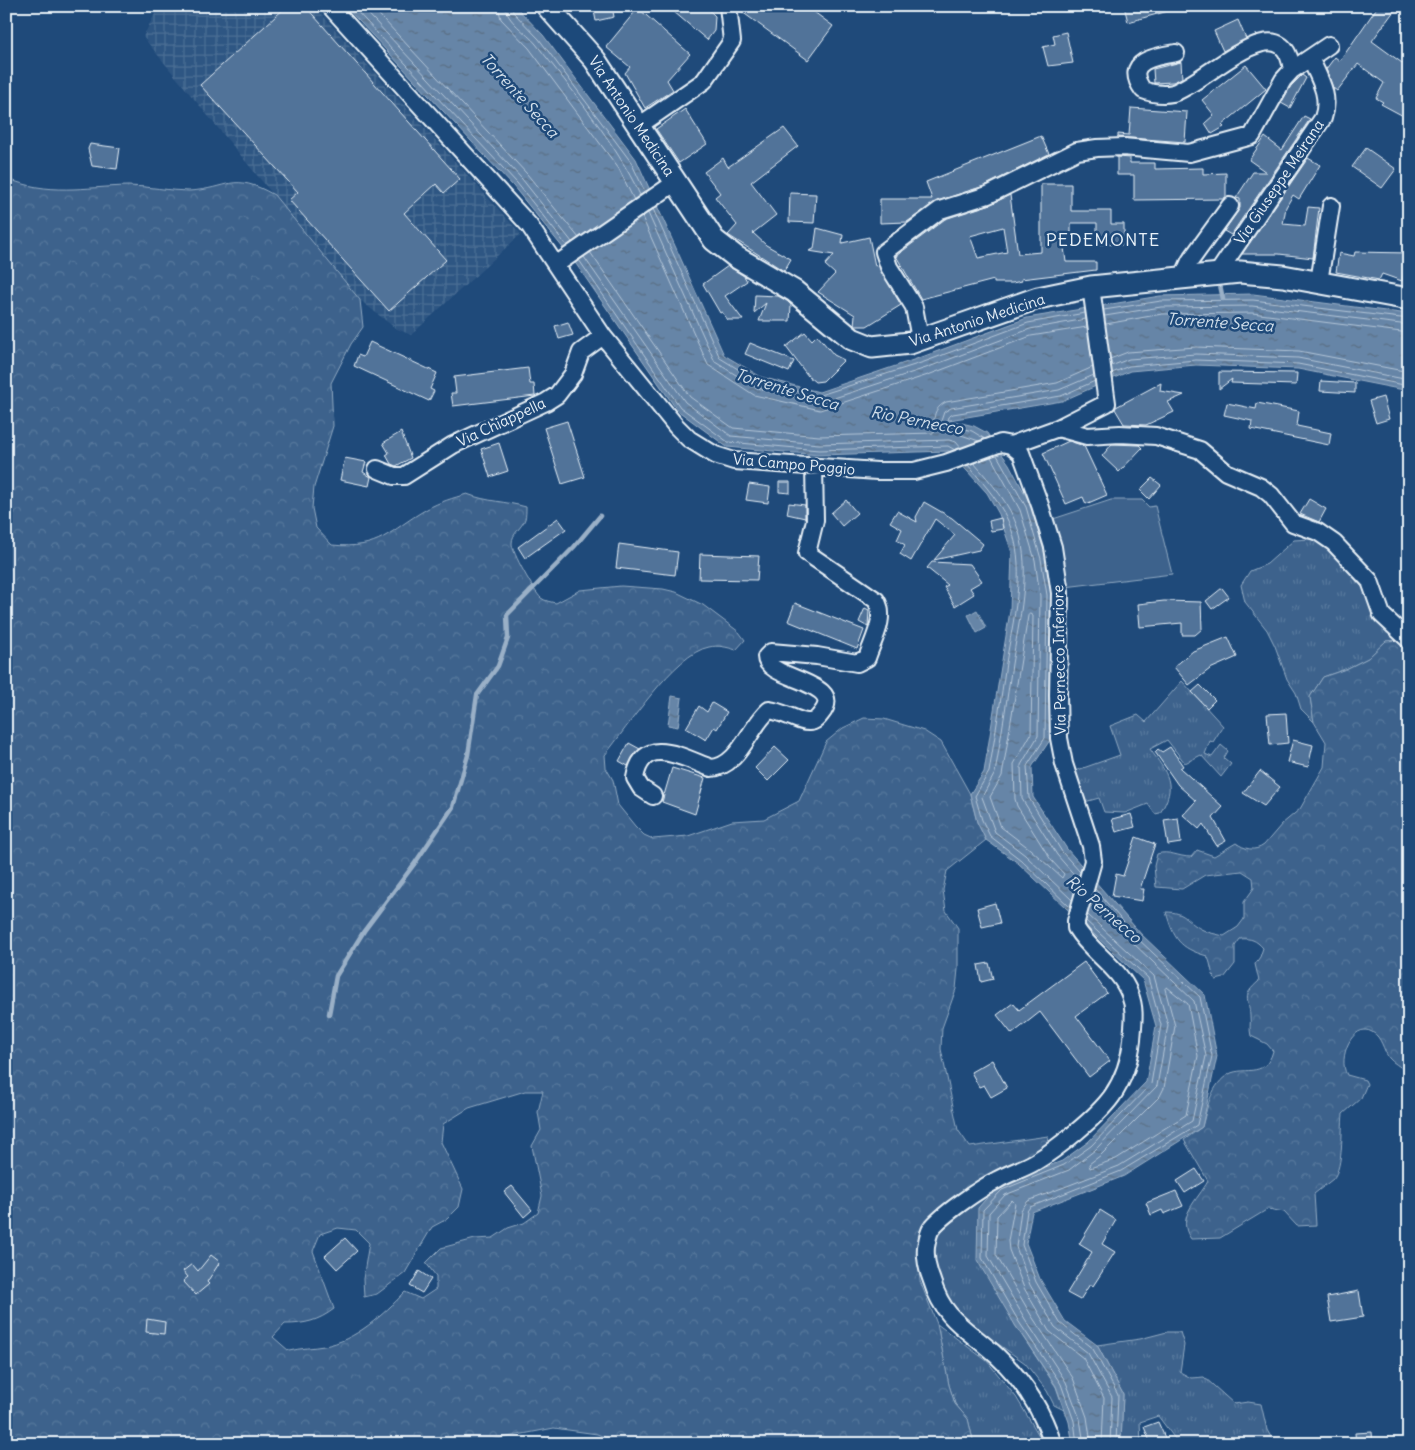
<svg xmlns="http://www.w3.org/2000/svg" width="1415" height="1450" viewBox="0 0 1415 1450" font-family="Delius,sans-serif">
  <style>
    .industrial { fill: url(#industrial-grid) }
    .grass { fill: url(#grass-tufts); stroke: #92aac2 }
    .forest { fill: url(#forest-crowns); stroke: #92aac2; fill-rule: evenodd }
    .park { fill: #3c628c; stroke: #92aac2 }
    .water { fill: url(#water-ripples); stroke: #9ab0c7 }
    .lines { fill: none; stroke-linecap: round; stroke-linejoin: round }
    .shore { stroke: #b4c6d8; stroke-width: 1 }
    .stream { stroke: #9ab0c7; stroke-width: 4.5 }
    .building { fill: #517399; stroke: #e8f1f8; fill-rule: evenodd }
    .minor-casing { stroke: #e8f1f8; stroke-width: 20 }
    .major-casing { stroke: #e8f1f8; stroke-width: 25 }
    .minor { stroke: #1f4a7a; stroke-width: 16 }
    .major { stroke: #1f4a7a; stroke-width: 21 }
    .labels { text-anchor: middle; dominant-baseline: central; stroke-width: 5; stroke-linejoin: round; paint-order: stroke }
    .street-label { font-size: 15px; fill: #e8f1f8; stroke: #1f4a7a }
    .water-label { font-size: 16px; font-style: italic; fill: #d4e1ec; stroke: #1f4a7a }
    .quarter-label { font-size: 18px; letter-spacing: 1px; fill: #e8f1f8; stroke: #1f4a7a }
  </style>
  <defs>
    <pattern id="industrial-grid" width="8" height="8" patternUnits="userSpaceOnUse" patternTransform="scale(1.25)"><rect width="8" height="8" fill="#2e5683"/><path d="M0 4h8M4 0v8" fill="none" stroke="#4c6f95"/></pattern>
    <pattern id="grass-tufts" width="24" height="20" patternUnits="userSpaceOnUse" patternTransform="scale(1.25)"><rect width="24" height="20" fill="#3c628c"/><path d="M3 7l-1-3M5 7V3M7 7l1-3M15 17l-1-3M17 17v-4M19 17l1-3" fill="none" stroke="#58799d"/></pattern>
    <pattern id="forest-crowns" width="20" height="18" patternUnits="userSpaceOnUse" patternTransform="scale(1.25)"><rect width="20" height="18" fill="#3c628c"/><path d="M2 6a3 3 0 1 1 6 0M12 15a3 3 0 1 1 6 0" fill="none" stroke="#58799d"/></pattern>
    <pattern id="water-ripples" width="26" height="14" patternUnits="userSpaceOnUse" patternTransform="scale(1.25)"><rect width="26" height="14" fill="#6685a7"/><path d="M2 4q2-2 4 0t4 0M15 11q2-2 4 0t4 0" fill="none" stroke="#596d82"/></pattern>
  </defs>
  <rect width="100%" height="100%" fill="#1f4a7a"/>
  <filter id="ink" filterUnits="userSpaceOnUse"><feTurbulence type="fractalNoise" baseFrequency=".02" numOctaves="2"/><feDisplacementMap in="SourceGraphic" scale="10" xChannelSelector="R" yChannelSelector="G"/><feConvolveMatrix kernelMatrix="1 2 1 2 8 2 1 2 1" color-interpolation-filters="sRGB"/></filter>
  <g filter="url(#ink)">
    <path class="industrial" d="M159,6H314L521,234L411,335L395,328L360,300L143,37Z"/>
    <path class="grass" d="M1311,539L1324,540L1339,557L1368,595L1372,612L1383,626L1402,640L1386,641L1368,658L1346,669L1323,677L1310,697L1314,722L1301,709L1296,693L1287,679L1275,646L1267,630L1245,602L1241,585L1250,571L1267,564L1294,540Z
      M1182,681L1223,726L1213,742L1210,741L1205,754L1212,757L1221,745L1228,751L1224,758L1231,764L1221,777L1201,755L1185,763L1167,740L1150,749C1167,773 1178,785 1160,813L1155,814L1148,804L1125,813L1104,812L1099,798L1081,803L1072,772L1120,755L1110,726L1138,715L1146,722Z
      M998,1185L1015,1325L1056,1387L1064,1410L1054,1405L1047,1391L1025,1363L966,1321L947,1301L941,1287L933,1251L936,1235Z
      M937,1324L987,1361L1016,1397L1044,1444H974L968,1419L955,1404L949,1385Z
      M1167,1332H1180L1184,1345L1180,1372L1191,1378L1204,1377L1234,1404L1248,1402L1261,1404L1267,1430L1275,1444H1179L1158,1416L1140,1422L1141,1444H1121L1123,1394L1097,1345L1140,1339Z"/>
    <path class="forest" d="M6,178C49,196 84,187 128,186C148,186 169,191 189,191C229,189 232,171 274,195L360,300L363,327L351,344L331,383L333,426L314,487L312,508L316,528L332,545C381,550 388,531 427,509C439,502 453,498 467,494C488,502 505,501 526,507C526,511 526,516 525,519C522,528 512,533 512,543C511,551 535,593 541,598C545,601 551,602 556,603L580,590L621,586L663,589L676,592L703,605L739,632L745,640L736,650C727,647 718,645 709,647C675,653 627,728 605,755L606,768L613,780L618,805L635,826L644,835L653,839L688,836L732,821L764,819L799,801L826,742L843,728L864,718L884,719L924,731L941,742L970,794L977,822L986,840L947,871L943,890L946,911L958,928V969L956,989L942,1028L941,1049L958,1130L970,1147L1048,1136L1049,1146L929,1222L920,1234L918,1259L920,1281L937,1324L949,1385L955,1404L968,1419L974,1444H622L597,1434L554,1428L471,1444H6ZM525,1091H543L538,1112L541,1130L532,1146L542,1196L538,1213L524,1223L508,1228L493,1238L475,1239L441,1248L426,1263L436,1276V1289L421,1299L405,1292C384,1314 355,1341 324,1346C312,1348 301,1348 289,1351L273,1337L285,1324C305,1324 318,1321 334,1309L313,1251L320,1234L338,1228L356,1230L369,1243L363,1279L364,1297L377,1294L405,1273L432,1227L447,1219L459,1207L463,1189L441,1142L443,1124L469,1108Z
      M1402,640L1409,646V1116L1405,1097V1071C1400,1066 1393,1063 1389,1058C1383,1050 1382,1037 1372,1032C1353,1021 1337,1058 1347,1075L1365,1080L1367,1084L1361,1098L1343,1114C1341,1131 1344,1166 1333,1179C1327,1184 1320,1189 1314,1194L1316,1225L1297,1226L1284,1212L1268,1209L1220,1238L1191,1239C1175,1217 1198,1200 1208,1181L1184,1140L1202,1127C1207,1109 1210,1088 1226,1076C1241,1064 1265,1081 1273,1051L1267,1044L1251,1036C1249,1029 1251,1024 1250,1016C1249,996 1241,997 1259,981L1255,964L1260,957L1263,948C1256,940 1251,938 1240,939L1235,946V964L1224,978L1216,980C1210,972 1212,964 1207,956C1179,948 1174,939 1166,912C1186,912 1186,921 1201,929C1208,933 1216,934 1224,936L1238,927L1244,919V902L1254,888L1253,878L1242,871L1205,875L1182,889L1156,887L1154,866L1157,854C1169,850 1178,857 1191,857L1197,850L1214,856L1236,843C1244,849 1255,852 1264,845L1282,824L1300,809L1324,767L1326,742L1314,722L1310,697L1323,677L1346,669L1368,658L1386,641Z"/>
    <path class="park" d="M1111,500H1142L1149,507L1155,506L1172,574L1065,587L1053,519Z"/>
    <path class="water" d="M345,6H515L543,35L636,159L724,355L761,377L819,392L922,357L1027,318L1160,296L1253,294L1409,314V391L1298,369L1196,365L1130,371L1062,401L949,420L974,426L987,433L1009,464L1031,505L1046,558L1052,595L1050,740L1032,767L1033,797L1067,849L1141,934L1205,995L1217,1056L1202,1127L1124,1176L1032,1212L1026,1243L1040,1279L1065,1321L1097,1345L1123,1394L1121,1444H1073L1069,1422L1056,1386L1015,1325L977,1260L978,1208L998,1185L1062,1161L1088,1142L1146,1082L1156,1026L1143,980L1018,863L986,840L977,822L970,794L984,772L1010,611L1012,553L999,514L987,493L949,451L819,455L727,447L677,410L576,264L513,186Z
      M977,610L986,628L977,633L968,615Z
      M672,696L682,698L678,727L668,725Z"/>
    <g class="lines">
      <path class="shore" d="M352,6L517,183L567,246
        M361,6L522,179L572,242
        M371,6L527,174L579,238
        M498,6L501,19L529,48L619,169L634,200
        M505,6C506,21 527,33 536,44C572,90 616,143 640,195
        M512,6L513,12L539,39L631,162L645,192
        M653,209L720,358L759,382L817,396L924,362L1028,323L1085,313
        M648,213L715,362L757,388L815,402H822L926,368L1030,329L1086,319
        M642,217L708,365L754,395L820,410L928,375L1031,336L1087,327
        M590,252L690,397L733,428L819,436L934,433L936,430C932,418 934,408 946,402L1057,383L1093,367
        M584,257L685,402L731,436L819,444L949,440L956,442L961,448
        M579,260L680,407L728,442L819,450L948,446L955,450
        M1104,310L1161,301L1253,300L1409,319
        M1105,316L1161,307L1252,306L1409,325
        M1106,324L1162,314L1252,313L1409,333
        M1110,359L1128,352L1196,347L1299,351L1409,372
        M1111,366L1129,359L1196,354L1298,358L1409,380
        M1112,373L1129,366L1196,360L1298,364L1409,386
        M985,439L972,431L950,425L947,421L948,417L953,414L1061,396L1095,381
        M979,441L946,430L941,421L944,412L951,408L1059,390L1094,375
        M997,455L1026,507L1041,559L1047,595L1045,738L1027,766L1029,798L1062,852L1080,872
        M991,457L1020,510L1035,560L1040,596L1038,736L1021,765L1022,799L1057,855L1078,879
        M974,463C992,484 1009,502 1018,529C1032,571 1019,621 1012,664C1007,701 1001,737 995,773L982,797L995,832L1025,855L1072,900
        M968,465C985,486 1003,504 1012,531C1026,572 1013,621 1006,663C1001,700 995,736 989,772L975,796L982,820L990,836L1021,860L1070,907
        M1030,614L1033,616L1031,734L1014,764L1015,799L1017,806L1051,860L1064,874L1062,878L1030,849L1001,827L990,797L1002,776L1028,616Z
        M1095,889L1137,938L1200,997L1212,1056L1197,1125L1121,1171L1030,1207L1027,1211L1022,1245L1036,1282L1060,1323L1093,1349L1118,1395L1116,1444
        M1093,896L1132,942L1194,1001L1206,1056L1192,1121L1119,1166L1028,1201L1021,1210L1016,1247L1030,1285L1055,1327L1088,1353L1112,1397L1110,1444
        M1167,987L1188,1004L1198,1056L1186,1115L1116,1159L1090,1168L1089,1164L1101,1155L1160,1096L1164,1088L1175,1026L1165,989Z
        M1077,1444L1074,1421L1061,1384L1019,1322L982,1258L983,1210L1002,1190L1064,1165L1091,1146L1151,1084L1161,1025L1148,978L1086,921
        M1084,1444L1080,1419L1066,1382L1025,1319L988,1256L989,1213L1005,1195L1069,1170L1095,1150L1157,1086L1168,1025L1154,976L1088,915
        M1091,1444L1087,1417L1073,1378L1031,1315L996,1255L997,1216L1012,1200L1015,1203L1008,1241L1009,1250L1024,1288L1049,1331L1083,1358L1104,1398L1102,1444"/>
      <path class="stream" d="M1220,285L1223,299
        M329,1014L336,976L364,931L415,863L453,807L468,755L477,695L498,666L508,638L507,615L574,547L600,516"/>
    </g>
    <path class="building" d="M287,6H305L460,179L444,193L436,184L404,213L446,260L389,311L289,200L298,192L200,85Z
      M593,6H612L614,17L596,21Z
      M667,6H705L715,16L714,31L707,40Z
      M738,6H806L833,26L808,60L738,9Z
      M1124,6H1171L1172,10L1128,22Z
      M1378,6H1386L1394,11L1372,41L1409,68V119L1381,104L1383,102L1376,98L1384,83L1358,64L1337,91L1333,88L1326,69L1335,57L1340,61Z
      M638,8L690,54L667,80L673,90L645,108L625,73L630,67L606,47Z
      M1238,20L1246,39L1223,51L1214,31Z
      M1066,32L1073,63L1048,66L1043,47L1055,44L1053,35Z
      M1181,62L1182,78L1173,82L1154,83L1153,69Z
      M1246,65L1266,89L1222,125L1224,127L1212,134L1205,123L1214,115L1202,100Z
      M1302,75L1306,78L1290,108L1281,103L1291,86Z
      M1131,108L1187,112L1185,142L1118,137V134L1129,135Z
      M685,109L707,144L679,163L656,129Z
      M1304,116L1310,119L1231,235L1224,231L1240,208V199L1236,198L1253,172H1266L1249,160L1265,137L1282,150Z
      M784,128L798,146L751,182L776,215L753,233L766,245L791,259L784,271L728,235L737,225L715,197L720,193L704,172L723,158L728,167Z
      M1041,136L1049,154L984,186L937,201L907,222L880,223V199H932L926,182Z
      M90,144L120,148L117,169L92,166L88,149Z
      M1366,148L1396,169L1382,188L1352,167Z
      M1117,157L1130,158V163H1155V169L1203,168V174L1226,173V197L1223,199L1134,200V175H1117Z
      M1308,158L1320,165L1299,199L1293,195L1286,207L1283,224L1305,226L1308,207L1319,208L1313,258L1279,254H1242Z
      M1041,184H1071V211H1111V224H1124V245L1097,244V223H1071V233H1062L1066,262H1096V270L1021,279L1022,281L1012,283H994V280L921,299L896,256L945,219L991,204L1010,195L1018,254L1041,252ZM1003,227L1007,252L978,258L970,236Z
      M790,193L816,194L814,223L789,222Z
      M817,228L843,235L842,243L869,237L875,266L878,265L901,305L867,326H856L854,325L855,315L818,292L835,274L825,265L834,255L809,251L814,249Z
      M1355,252L1409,253L1402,281L1382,274L1379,280L1336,272L1339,253L1354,256Z
      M728,266L744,276L747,281L725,296L743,320H728L722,312L720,313L703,284Z
      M755,295L778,296L787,301L791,305L790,321H759L766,303L754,313Z
      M568,322L573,335L559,339L555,326Z
      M805,332L812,340L817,335L834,355L844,360L823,381L815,382L808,376L786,347Z
      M370,342L437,373L430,389L434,391L429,401L354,366L358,355L363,357Z
      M750,343L794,361L789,372L745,354Z
      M528,368L530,384H534L535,396L453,406L451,393H456L454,377Z
      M1219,372L1297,373L1296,385L1231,383L1232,379L1219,389Z
      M1321,381L1355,383V393L1320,391Z
      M1161,383L1160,391L1184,395L1168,402L1174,412L1146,425L1124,424L1115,409L1116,407Z
      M1383,397L1389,419L1376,423L1369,401Z
      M1227,403L1256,409L1257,403L1299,411L1297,426L1331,433L1329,445L1251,429L1252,421L1224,415Z
      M567,421L585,477L562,484L544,428Z
      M401,432L411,458L396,466L391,464L386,455L389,453L383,443Z
      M1069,441L1084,446L1107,495L1086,504L1083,497L1066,504L1043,453Z
      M499,443L508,471L490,477L481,449Z
      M1112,444L1139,445L1142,448L1119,472L1102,456Z
      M345,458L366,462L363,472L371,477L369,486L340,480Z
      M1152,478L1161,485L1149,499L1140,490Z
      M779,482H790V493L779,492Z
      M749,484L770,487L768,503L746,500Z
      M1309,499L1326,509L1319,522L1300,514Z
      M846,500L857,513L842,526L831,513Z
      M924,502L952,518L983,544L979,550L934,560L955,535L935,519L911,561L900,554L905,545L897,540L902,529L890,522L897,511L917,522L916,517Z
      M789,503L805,505V518L787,514Z
      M558,518L566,529L525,558L518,547Z
      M1001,518L1003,529L991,531L989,521Z
      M619,544L678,552L675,575L616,568Z
      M700,554L759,556L757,580L699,579Z
      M932,562L970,564L982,581L970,588L974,594L955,606L944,587L948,585L927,568Z
      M1222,588L1229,597L1212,609L1206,601Z
      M1164,601L1201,602L1202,629L1195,635H1182V623L1140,627L1138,604Z
      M795,603L864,630L857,649L788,621Z
      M865,608L869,610L868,627L859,622Z
      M1228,637L1237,657L1210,669L1189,685L1174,667L1193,651Z
      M1200,685L1215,700L1207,708L1192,692Z
      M712,703L727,712L717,729L714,727L706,740L686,728L699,706L707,712Z
      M1286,713L1288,743L1270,745L1267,714Z
      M1293,740L1313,745L1308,767L1287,762Z
      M629,743L640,749L628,766L619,761Z
      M775,747L789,760L768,781L755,768Z
      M1170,747L1183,766L1180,768L1223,807L1213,818L1226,841L1217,846L1203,824L1199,829L1183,815L1196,801L1178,785L1155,752L1158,749L1162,752Z
      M672,768L705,778L695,814L662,802Z
      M1260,771L1280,787L1264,806L1243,793Z
      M1131,814L1135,827L1116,832L1112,819Z
      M1178,818L1181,843L1168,845L1164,820Z
      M1136,837L1155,844L1140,889H1144L1142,901L1112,896L1116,874L1123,876Z
      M995,903L1000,923L982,927L977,908Z
      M1084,962L1107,993L1076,1016L1110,1061L1089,1077L1040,1012L1012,1034L997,1015L1013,1003L1019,1010Z
      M989,963L993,979L981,982L978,965Z
      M992,1060L1007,1088L991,1097L984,1085L979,1087L971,1072Z
      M1196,1169L1204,1181L1185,1193L1177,1181Z
      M512,1186L532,1210L524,1217L504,1192Z
      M1176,1191L1183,1206L1164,1214L1162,1210L1151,1215L1146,1203Z
      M1100,1210L1116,1220L1102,1244L1115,1252L1093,1286L1090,1284L1080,1300L1067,1293L1092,1252L1079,1244Z
      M345,1238L357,1251L337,1269L325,1256Z
      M211,1255L220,1262L207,1282L209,1284L196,1295L183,1281L188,1277L183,1271L192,1264L198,1271Z
      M419,1271L431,1279L422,1293L410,1286Z
      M1359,1291L1363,1317L1331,1322L1327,1297Z
      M147,1319L165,1322L164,1334L146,1332Z
      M1158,1422L1166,1440L1151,1444L1144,1427Z
      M1372,1432L1373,1444H1356L1355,1433Z"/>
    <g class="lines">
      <g class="minor-casing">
        <path id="minor" d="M330,6L529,225L603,336L676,426L689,439L715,455L734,461L877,471H914L946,463L1001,443L1011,445L1021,453L1040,505L1053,547L1060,593L1058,695L1059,738L1064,764L1091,846L1093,861L1076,921V928C1091,953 1120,967 1130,995C1136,1010 1133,1024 1132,1040C1130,1059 1123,1080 1112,1096C1097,1117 1057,1149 1035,1162C1023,1169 1009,1173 997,1180C981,1188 941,1215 931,1229C928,1234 927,1242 926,1247C925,1258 928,1271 932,1281C944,1321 968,1329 997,1356C1023,1380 1042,1410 1053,1444
          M1176,53C1156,56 1122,61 1143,90C1153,94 1163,95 1173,93C1206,83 1283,0 1292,70
          M640,125L704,81L732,41L728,6
          M557,264L676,182
          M1217,274L1323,118C1331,96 1319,78 1310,58
          M1182,279L1190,261L1230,206
          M1319,282L1331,206
          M920,339L914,307L889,267L884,252L940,210L988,195L1077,151L1097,148L1123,147L1189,153L1252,136L1283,80L1292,70L1329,45
          M1058,428L1087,436L1120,434L1156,436L1200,450L1226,472L1261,487L1271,495L1293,523L1318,532L1334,543L1370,581L1382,615L1409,640
          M1011,445L1058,428L1107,403L1091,287
          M377,469L394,476H404L453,445L546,402L557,395L573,374L581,352L603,336
          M653,796L641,788L635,778C643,733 683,758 711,768C739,767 749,727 769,710C782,711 800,723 809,722C815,722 818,718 821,714C848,681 766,680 766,657L771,652L817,656L857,663L867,658C873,640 887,617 876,600L807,553L815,520L814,466"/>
      </g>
      <g class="major-casing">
        <path id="major" d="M547,6L595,60L714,240L736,257L794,291L852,339L872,347L910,343L1038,298L1091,287L1240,272L1283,276L1409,299"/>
      </g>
      <use href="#minor" class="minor"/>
      <use href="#major" class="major"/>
    </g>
  </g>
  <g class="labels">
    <g class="street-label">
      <text transform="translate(632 116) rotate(56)">Via Antonio Medicina</text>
      <text transform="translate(1279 182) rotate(-56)">Via Giuseppe Meirana</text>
      <text transform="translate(977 320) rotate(-18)">Via Antonio Medicina</text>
      <text transform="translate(501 422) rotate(-25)">Via Chiappella</text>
      <text transform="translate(794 464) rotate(5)">Via Campo Poggio</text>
      <text transform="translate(1059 660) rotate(-91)">Via Pernecco Inferiore</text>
    </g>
    <g class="water-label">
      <text transform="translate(520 95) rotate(48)">Torrente Secca</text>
      <text transform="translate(1220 322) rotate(4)">Torrente Secca</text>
      <text transform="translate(787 389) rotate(17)">Torrente Secca</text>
      <text transform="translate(917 420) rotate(11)">Rio Pernecco</text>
      <text transform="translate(1104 909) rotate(41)">Rio Pernecco</text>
    </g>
    <g class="quarter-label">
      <text x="1103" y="239">PEDEMONTE</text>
    </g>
  </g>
  <rect width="1415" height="1450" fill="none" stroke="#1f4a7a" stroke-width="25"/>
  <rect x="12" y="12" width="1390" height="1425" fill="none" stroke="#e8f1f8" stroke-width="2" filter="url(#ink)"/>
</svg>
